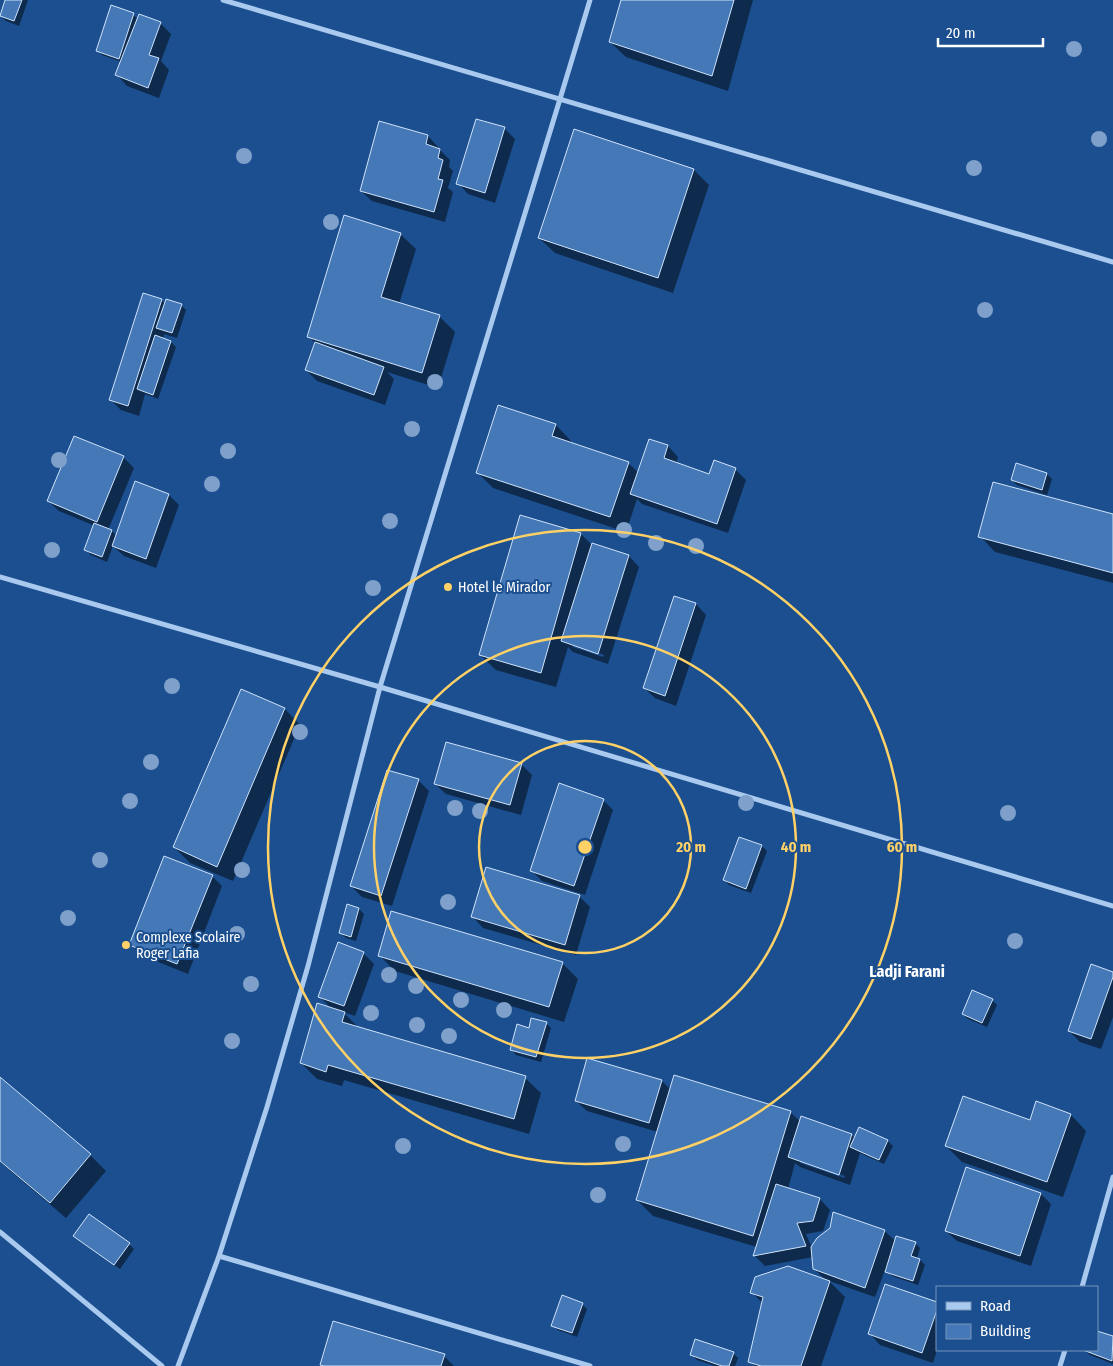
<svg xmlns="http://www.w3.org/2000/svg" width="1113" height="1366" viewBox="0 0 1113 1366" font-family="'Fira Sans Condensed',sans-serif">
  <style>
    .shadow { fill: #0007; fill-rule: evenodd }
    .building { fill: #4478b7; stroke: #cfe3fa }
    .lines { fill: none; stroke-linecap: round; stroke-linejoin: round }
    .minor { stroke: #a9c9ee; stroke-width: 5 }
    .tree { fill: #7ea0ca }
    .ring { fill: none; stroke: #ffd166; stroke-width: 2.5 }
    .poi-dot { fill: #ffd166; stroke: #1b4f8f; stroke-width: 2 }
    .labels { text-anchor: middle; dominant-baseline: central; stroke-width: 4; stroke-linejoin: round; paint-order: stroke }
    .poi-label { font-size: 14px; fill: #fff; stroke: #1b4f8f; text-anchor: start }
    .quarter-label { font-size: 16px; font-weight: bold; fill: #fff; stroke: #1b4f8f }
    .centre { fill: #ffd166; stroke: #1b4f8f; stroke-width: 2.5 }
    .ring-label { font-size: 15px; text-anchor: middle; font-weight: bold; fill: #ffd166; stroke: #1b4f8f; stroke-width: 4; stroke-linejoin: round; paint-order: stroke }
  </style>
  <rect width="100%" height="100%" fill="#1b4f8f"/>
  <path class="shadow" d="M6,0H28L19,26L6,21L1,16Z
    M622,0H753L728,91L626,57L610,42Z
    M133,15L138,19L160,23L171,34L161,61L169,70L159,98L127,86L117,75L122,62L102,55L97,50Z
    M504,128L515,139L495,203L468,194L458,183Z
    M428,136L438,147V149L440,150L450,160L449,167L453,171L448,188L453,192L445,222L372,201L361,191Z
    M694,170L709,185L673,293L555,253L539,238Z
    M400,234L416,249L399,304L439,316L455,332L438,388L387,372L394,379L385,405L317,381L306,370L316,344L308,336Z
    M161,300L166,304L181,305L186,310L177,338L164,334L163,339L171,342L176,347L158,399L145,394L139,416L121,410L111,400Z
    M499,406L556,425L571,441L570,444L628,463L639,473L668,446L678,457L676,464L710,475L735,469L746,480L728,533L642,504L637,499L626,532L493,488L477,472Z
    M123,457L134,468L108,530L112,531L117,536L169,495L179,505L156,568L124,556L113,546L107,562L91,555L86,550L95,526L59,511L48,501Z
    M1017,465L1047,474L1052,479L1047,495L1017,485L1012,480Z
    M1113,515V583L995,552L980,536Z
    M581,534L593,546L629,556L639,567L608,664L573,652L568,647L556,687L496,670L480,655ZM573,644L604,655L603,657L573,647Z
    M674,597L696,604L706,615L676,706L655,698L644,688Z
    M242,691L285,709L300,725L233,881L190,863L174,847Z
    M521,764L532,775L521,815L446,794L435,784Z
    M418,780L429,791L392,906L362,897L351,886Z
    M603,800L613,810L585,895L542,881L532,871Z
    M740,838L762,846L767,851L751,893L729,885L724,880Z
    M212,876L222,886L188,974L141,955L130,944Z
    M579,896L590,907L576,955L483,928L473,917Z
    M359,909L364,914L356,941L346,938L341,933Z
    M363,953L374,964L355,1016L343,1012L360,1029L525,1078L541,1093L529,1134L344,1080L342,1086L317,1079L301,1063L332,1009L319,996Z
    M379,955L562,963L578,979L564,1022L395,971Z
    M1113,973V1017L1101,1049L1080,1042L1069,1031Z
    M992,1000L997,1005L987,1027L968,1019L963,1014Z
    M546,1023L551,1028L541,1062L516,1055L511,1049Z
    M588,1060L662,1081L671,1090L790,1112L801,1122L802,1118L852,1135L855,1139L860,1129L888,1141L893,1146L884,1164L860,1153L850,1185L800,1167L795,1163L788,1189L820,1199L830,1210L823,1231L806,1234L812,1248L831,1228L834,1214L885,1231L896,1242L915,1243L920,1248L917,1259L920,1260L925,1265L918,1285L892,1276L885,1270L875,1297L829,1281L845,1297L821,1366H755L750,1361L763,1304L752,1292L826,1280L814,1269L813,1257L765,1266L755,1256L757,1247L653,1216L637,1200L658,1132L587,1111L576,1101ZM800,1160L845,1176L844,1178L800,1163Z
    M0,1079L90,1155L106,1171L66,1218L0,1162Z
    M1037,1103L1071,1115L1086,1131L1063,1197L962,1162L946,1146L1031,1122Z
    M967,1169L1041,1194L1051,1204L1031,1266L957,1241L946,1231Z
    M80,1240L129,1244L134,1249L120,1269Z
    M937,1303V1350L933,1363L880,1345L870,1334Z
    M582,1304L587,1309L577,1337L558,1330L553,1325Z
    M1097,1332L1113,1338V1364L1090,1355L1084,1350H1097Z
    M733,1353L738,1358L735,1366H715L697,1360L691,1354Z
    M444,1356L454,1366H323L321,1364Z"/>
  <path class="building" d="M5,0H22L14,21L0,16Z
    M621,0H734L712,76L609,42Z
    M111,5L134,13L119,59L96,51Z
    M139,14L161,22L149,55L159,58L148,88L115,75Z
    M476,119L505,127L485,193L456,184Z
    M379,121L428,135L426,144L440,149L438,158L443,160L438,179L443,180L434,212L360,191Z
    M574,129L694,169L658,278L538,238Z
    M344,215L401,233L381,297L440,315L422,373L307,337Z
    M143,293L162,299L128,406L109,400Z
    M166,299L182,304L172,333L156,328Z
    M155,335L171,341L153,395L137,389Z
    M315,342L384,367L374,395L305,370Z
    M498,405L556,424L552,436L629,462L610,517L476,473Z
    M74,436L124,456L97,522L47,501Z
    M649,439L668,445L664,458L709,474L714,460L736,468L717,524L630,494Z
    M1016,463L1047,473L1042,490L1011,480Z
    M135,481L169,494L146,559L112,546Z
    M993,482L1113,514V573L978,537Z
    M520,515L581,533L541,673L479,655Z
    M94,523L112,530L102,557L84,550Z
    M592,543L629,555L598,654L561,641Z
    M674,596L696,603L665,696L643,688Z
    M241,689L285,708L217,867L173,847Z
    M446,742L522,763L510,805L434,784Z
    M387,770L419,779L381,896L350,886Z
    M559,783L604,799L574,886L530,871Z
    M739,837L762,845L746,889L723,880Z
    M164,856L213,875L177,964L129,945Z
    M486,867L580,895L565,945L471,917Z
    M347,904L359,908L351,937L339,933Z
    M391,911L563,962L549,1007L378,956Z
    M338,942L364,952L344,1006L318,997Z
    M1091,964L1113,972V977L1091,1039L1068,1031Z
    M972,990L993,999L982,1023L962,1014Z
    M317,1003L345,1012L342,1022L526,1076L514,1119L328,1065L326,1072L300,1063Z
    M531,1018L547,1022L536,1057L510,1050L517,1024L529,1028Z
    M587,1058L662,1080L649,1123L575,1101Z
    M674,1075L791,1111L753,1236L636,1200Z
    M0,1077L91,1154L50,1203L0,1161Z
    M963,1096L1030,1120L1036,1101L1071,1114L1047,1182L945,1146Z
    M801,1116L852,1134L839,1175L788,1157Z
    M859,1127L888,1140L879,1160L850,1147Z
    M966,1167L1041,1193L1020,1256L945,1231Z
    M776,1184L820,1198L813,1221L797,1223L806,1246L753,1256Z
    M833,1212L885,1230L865,1288L813,1269L811,1247L817,1238L830,1228Z
    M89,1214L130,1243L114,1265L73,1236Z
    M896,1236L916,1242L911,1256L920,1259L913,1281L885,1272Z
    M788,1266L830,1281L801,1366H761L748,1362L763,1297L750,1293L755,1277Z
    M885,1284L937,1302V1310L922,1353L868,1334Z
    M562,1295L583,1303L572,1333L551,1326Z
    M333,1321L445,1354L441,1366H324L320,1365Z
    M1097,1331L1113,1336L1112,1361L1083,1350H1097Z
    M695,1339L734,1352L729,1366H722L690,1355Z"/>
  <g class="lines">
    <path class="minor" d="M223,0L1113,262
      M0,577L380,687L1113,906
      M0,1232L162,1366
      M219,1256L590,1366
      M1082,1287L1113,1177
      M178,1366L219,1256L267,1107L308,966L380,687L560,99L590,0
      M1060,1366L1065,1350"/>
  </g>
  <g class="tree">
    <circle cx="1074" cy="49" r="8"/>
    <circle cx="1099" cy="139" r="8"/>
    <circle cx="244" cy="156" r="8"/>
    <circle cx="974" cy="168" r="8"/>
    <circle cx="331" cy="222" r="8"/>
    <circle cx="985" cy="310" r="8"/>
    <circle cx="435" cy="382" r="8"/>
    <circle cx="412" cy="429" r="8"/>
    <circle cx="228" cy="451" r="8"/>
    <circle cx="59" cy="460" r="8"/>
    <circle cx="212" cy="484" r="8"/>
    <circle cx="390" cy="521" r="8"/>
    <circle cx="624" cy="530" r="8"/>
    <circle cx="656" cy="543" r="8"/>
    <circle cx="696" cy="546" r="8"/>
    <circle cx="52" cy="550" r="8"/>
    <circle cx="373" cy="588" r="8"/>
    <circle cx="172" cy="686" r="8"/>
    <circle cx="300" cy="732" r="8"/>
    <circle cx="151" cy="762" r="8"/>
    <circle cx="130" cy="801" r="8"/>
    <circle cx="746" cy="803" r="8"/>
    <circle cx="455" cy="808" r="8"/>
    <circle cx="480" cy="811" r="8"/>
    <circle cx="1008" cy="813" r="8"/>
    <circle cx="100" cy="860" r="8"/>
    <circle cx="242" cy="870" r="8"/>
    <circle cx="448" cy="902" r="8"/>
    <circle cx="68" cy="918" r="8"/>
    <circle cx="237" cy="934" r="8"/>
    <circle cx="1015" cy="941" r="8"/>
    <circle cx="389" cy="975" r="8"/>
    <circle cx="251" cy="984" r="8"/>
    <circle cx="416" cy="986" r="8"/>
    <circle cx="461" cy="1000" r="8"/>
    <circle cx="504" cy="1010" r="8"/>
    <circle cx="371" cy="1013" r="8"/>
    <circle cx="417" cy="1025" r="8"/>
    <circle cx="449" cy="1036" r="8"/>
    <circle cx="232" cy="1041" r="8"/>
    <circle cx="623" cy="1144" r="8"/>
    <circle cx="403" cy="1146" r="8"/>
    <circle cx="598" cy="1195" r="8"/>
  </g>
  <g class="ring">
    <circle cx="585" cy="847" r="106"/>
    <circle cx="585" cy="847" r="211"/>
    <circle cx="585" cy="847" r="317"/>
  </g>
  <g class="poi-dot">
    <circle cx="448" cy="587" r="5"/>
    <circle cx="126" cy="945" r="5"/>
  </g>
  <g class="labels">
    <g class="poi-label">
      <text x="458" y="587">Hotel le Mirador</text>
      <text x="136" y="937">Complexe Scolaire<tspan x="136" dy="16">Roger Lafia</tspan></text>
    </g>
    <g class="quarter-label">
      <text x="907" y="971">Ladji Farani</text>
    </g>
  </g>
  <circle cx="585" cy="847" r="8" class="centre"/>
  <g class="ring-label">
    <text x="691" y="852">20 m</text>
    <text x="796" y="852">40 m</text>
    <text x="902" y="852">60 m</text>
  </g>
  <rect x="936" y="1286" width="162" height="65" fill="#1b4f8f" stroke="#7695bc"/>
  <rect x="946" y="1302" width="25" height="8" fill="#a9c9ee" stroke="#7695bc"/>
  <text x="980" y="1311" font-size="15" fill="#ffffff">Road</text>
  <rect x="946" y="1324" width="25" height="15" fill="#4478b7" stroke="#7695bc"/>
  <text x="980" y="1336" font-size="15" fill="#ffffff">Building</text>
  <path d="M938 38v8h105v-8" fill="none" stroke="#ffffff" stroke-width="2.5"/>
  <text x="946" y="38" font-size="15" fill="#ffffff" stroke="#1b4f8f" stroke-width="4" paint-order="stroke">20 m</text>
</svg>
